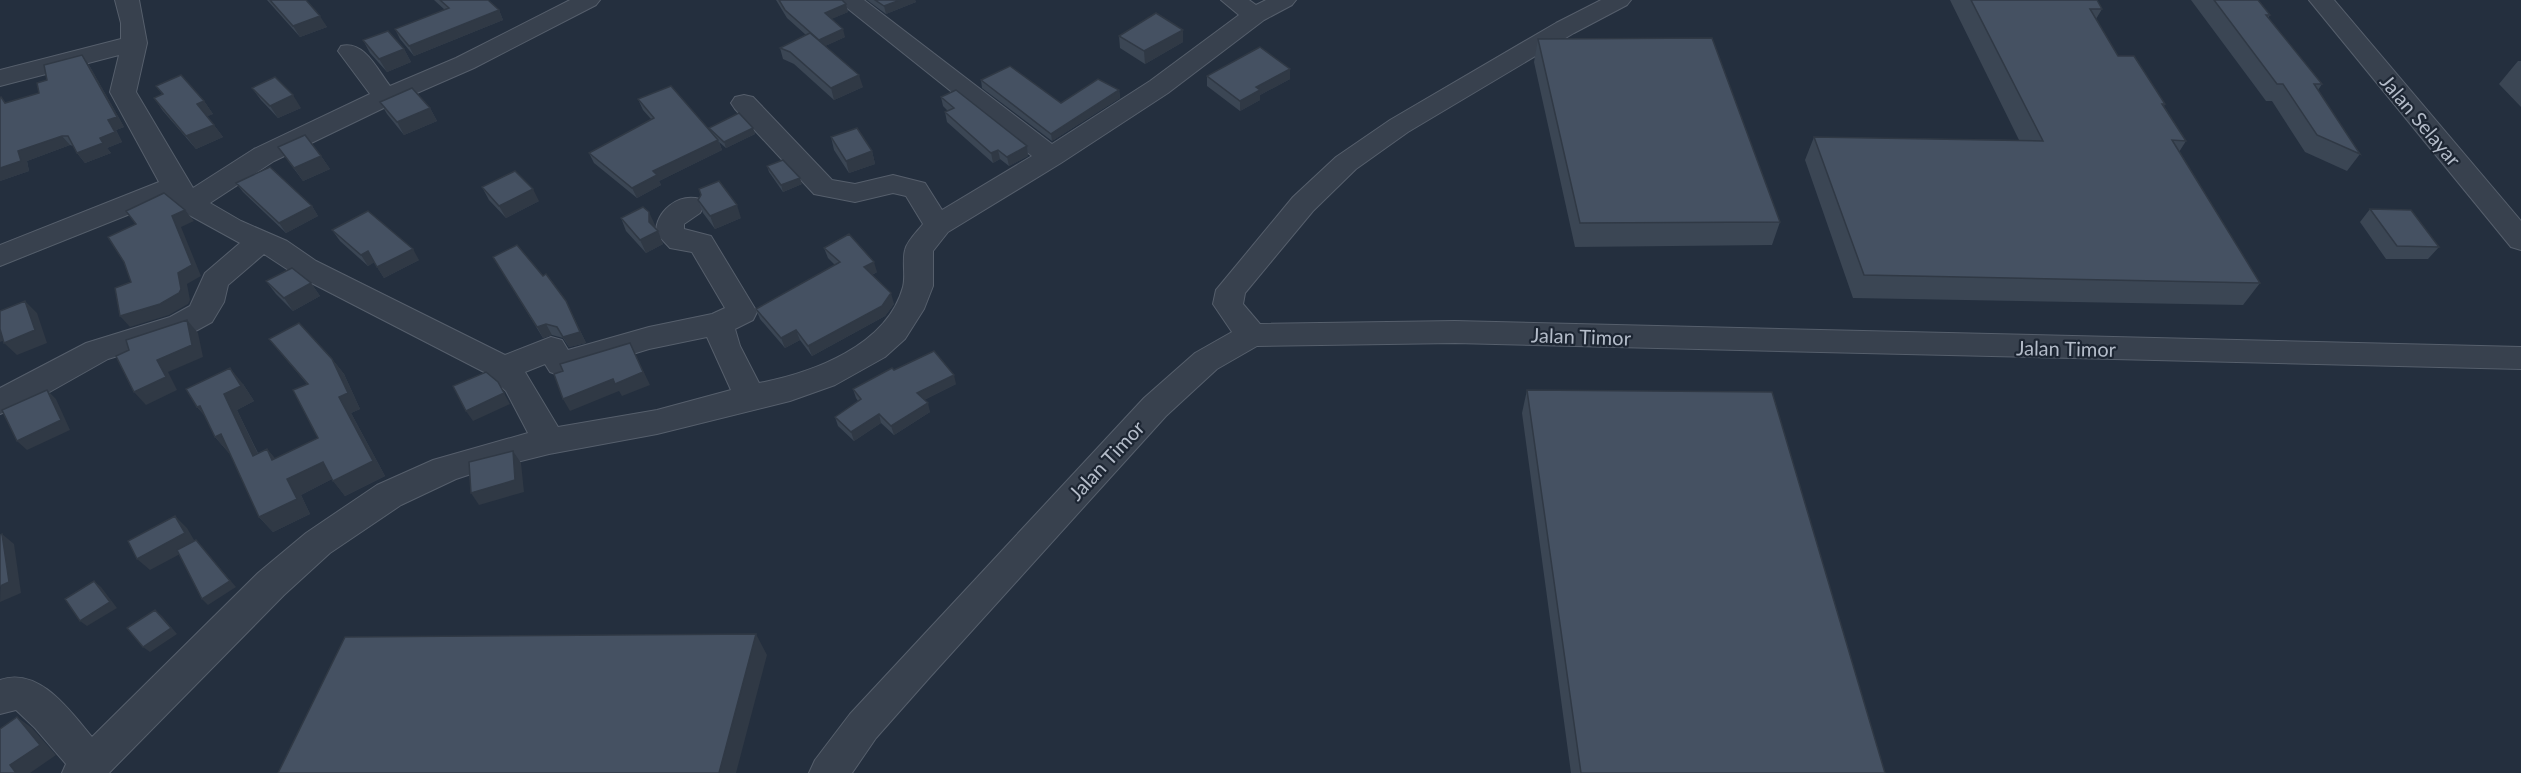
<svg xmlns="http://www.w3.org/2000/svg" width="2521" height="773" viewBox="0 0 2521 773" font-family="Lato,sans-serif">
  <style>
    .lines { fill: none; stroke-linecap: round; stroke-linejoin: round }
    .minor-casing { stroke: #565f6c; stroke-width: 2 }
    .minor { fill: #38414e; fill-rule: evenodd }
    .wall { fill: #3b4654 }
    .shaded-wall { fill: #303945 }
    .building { fill: #455162; stroke: #303945; stroke-width: 1.5 }
    .labels { text-anchor: middle; dominant-baseline: central; stroke-width: 4.5; stroke-linejoin: round; paint-order: stroke }
    .street-label { font-size: 20px; fill: #b4bcc9; stroke: #1d2633 }
  </style>
  <rect width="100%" height="100%" fill="#242f3e"/>
  <g class="lines">
    <g class="minor-casing">
      <path id="minor" d="M115,0H139L147,43L136,92L193,188L254,149L370,94L338,51L341,46C364,40 377,69 390,86L456,58L570,0H600L596,5L474,68L394,103L274,161L210,203L241,221L287,241L316,261L505,355L551,337L562,340L568,350L649,327L712,314L725,308L692,252L670,248L656,233C656,211 678,193 700,199L704,206L700,213L684,224V229L711,236L757,312L753,320L735,329L740,346L759,383C812,373 887,346 903,287C906,276 902,262 905,250C907,241 917,232 923,224L906,196L893,193L855,202L814,194L735,109L731,103L735,97L744,95L753,97L832,180L855,184L893,175L925,183L942,210L1032,156L837,0H864L1052,144L1150,81L1239,15L1221,0H1249L1256,5L1266,0H1296L1292,5L1264,20L1168,93L1061,163L948,232L933,251V286L924,309L905,339L885,357L835,385L790,401L657,434L549,454L477,472L456,479L401,505L330,553L284,595L109,773H62L66,764L35,728L16,710L0,714V680C39,666 70,711 92,737L258,573L306,533L377,485L433,460L528,433L506,391L486,373L296,275L264,254L228,285L224,302L212,322L192,333L108,359L46,394L0,414V388L86,343L170,317L190,306L205,273L240,243L180,210L170,198L0,266V245L159,182L110,92L119,55L0,86V70L121,39V23ZM707,337L731,390L657,410L558,427L525,372L545,364L550,372L561,376L649,349Z
        M1601,0H1631L1627,5L1574,33L1408,132L1356,169L1313,211L1245,293L1243,304L1260,324L1455,321L2521,347V369L1455,343L1257,346L1217,369L1166,416L930,677L876,738L852,773H809L815,760L850,714L1144,398L1195,353L1232,332L1213,304L1216,290L1293,197L1336,157L1390,120L1556,23Z
        M2309,0H2334L2521,221V250L2511,247Z"/>
    </g>
    <use href="#minor" class="minor"/>
  </g>
  <path class="wall" d="M267,0H306L327,27L300,37Z
    M434,0H488L499,10L503,20L414,56L400,39L395,29L445,10Z
    M776,0H842L846,4L848,12L831,19L845,37L825,46L863,87L834,100L794,64L783,59L780,48L806,35L787,18Z
    M867,0H915L916,2L886,14Z
    M1950,0H2097L2102,9L2096,19L2118,56L2165,104L2164,106L2186,141L2179,152L2260,283L2243,305L1853,298L1805,160L1814,137L2019,140Z
    M2191,0H2258L2270,15L2268,18L2322,84L2318,90L2360,154L2347,171L2305,152L2272,101H2266Z
    M1183,30V42L1145,64L1120,48L1119,36Z
    M1538,39L1780,222L1772,245L1575,247L1534,62Z
    M363,40L404,49L411,62L387,72L370,53Z
    M2518,61H2521V107L2499,84Z
    M89,65L124,127L116,130L122,142L107,148L111,153L85,163L77,153L73,146L70,145L27,161L29,171L0,181V98L6,103L39,93Z
    M1207,76L1290,79L1260,95V100L1240,111L1207,86Z
    M981,80L1061,103L1119,90L1120,98L1052,141L982,88Z
    M156,86L204,101L213,114L207,116L223,137L196,149L163,111L154,98L162,94Z
    M252,88L301,108L278,118L261,100Z
    M941,97L1027,146L1028,156L1009,166L1000,159L993,163L947,122L945,112L948,111L943,106Z
    M638,99L710,130L753,128L755,134L726,148L719,142L722,150L659,181L661,185L637,198L594,163L589,153L651,119L643,110Z
    M380,102L430,108L437,121L404,135L387,114Z
    M831,137L872,151L875,164L849,173L834,150Z
    M278,147L321,156L330,169L303,181Z
    M767,166L802,184L783,192L769,172Z
    M236,183L312,206L318,216L286,233L243,192Z
    M482,187L539,201L506,218L489,200Z
    M698,200L741,218L715,229L703,213Z
    M2370,209L2439,247L2428,259H2386L2360,222Z
    M621,218L655,225V228L663,244L646,253L626,231Z
    M332,230L419,260L384,278L374,262L368,266L340,241Z
    M824,248L877,272L872,275L894,304L885,316L812,356L800,340L785,348L760,319L756,309L835,265L828,258Z
    M493,257L543,276L566,301L586,343L569,347L563,338L552,335L543,338Z
    M266,281L311,283L320,296L293,311L276,294Z
    M269,339L332,359L344,374L360,409L351,413L385,476L345,496L332,479L301,495L310,514L273,532L259,517L230,452L229,453L215,437L206,417L197,407L243,384L254,401L237,410L258,453L267,449L275,459L318,438L307,384Z
    M956,384L924,400L930,412L894,435L881,423L854,441L838,426L835,417L858,401L856,398L853,389Z
    M1527,390L1885,773H1571L1522,413Z"/>
  <path class="shaded-wall" d="M900,0H915L916,2L886,14L884,6Z
    M846,4L848,12L827,21L825,13Z
    M499,10L503,20L414,56L409,46Z
    M320,16L327,27L300,37L293,26Z
    M843,29L845,37L821,48L819,40Z
    M1183,30V42L1145,64L1144,51Z
    M404,49L411,62L387,72L379,59Z
    M82,55L89,65L124,127L116,130L122,142L107,148L111,153L85,163L77,153L100,138L108,120Z
    M1290,69V79L1260,95V100L1240,111V101L1256,87Z
    M859,75L863,87L834,100L831,88Z
    M1119,90L1120,98L1052,141L1051,134Z
    M293,95L301,108L278,118L270,106Z
    M204,101L213,114L206,117L197,104Z
    M430,108L437,121L404,135L397,122Z
    M214,125L223,137L196,149L186,136Z
    M753,128L755,134L726,148L724,142Z
    M62,136L70,145L27,161L29,171L0,181V168L18,151Z
    M718,140L722,150L659,181L661,185L637,198L632,188L653,171Z
    M1027,146L1028,156L1009,166L1007,157Z
    M998,150L1000,159L993,163L991,153Z
    M872,151L875,164L849,173L846,161Z
    M321,156L330,169L303,181L294,168Z
    M800,178L802,184L783,192L781,185Z
    M533,189L539,201L506,218L499,206Z
    M737,205L741,218L715,229L710,216Z
    M312,206L318,216L286,233L279,223Z
    M185,210L194,221L181,227L201,276L187,284L190,300L188,304L169,315L130,327L120,316L178,273L172,216Z
    M649,212L655,225L654,233L658,231L663,244L646,253L640,240L649,222Z
    M413,249L419,260L384,278L377,267Z
    M368,251L375,262L368,266L361,255Z
    M874,262L877,272L867,277L864,267Z
    M311,283L320,296L293,311L284,298Z
    M891,293L894,304L885,316L812,356L808,346Z
    M25,301L37,313L47,343L17,355L4,343Z
    M566,301L586,343L569,347L563,337Z
    M187,320L198,333L203,357L168,372L177,390L146,405L134,392L157,360Z
    M546,324L552,335L543,338L537,327Z
    M0,325L5,340L0,342Z
    M796,330L800,340L785,348L781,338Z
    M630,343L650,385L622,396L619,391L570,411L563,399Z
    M332,359L344,374L360,409L351,413L385,476L345,496L333,481L339,397Z
    M230,368L243,384L254,401L237,410L266,471L253,456L224,394Z
    M954,375L956,384L920,402L917,393Z
    M498,382L510,404L473,421L466,411Z
    M47,390L56,399L70,430L27,450L17,441Z
    M928,403L930,412L894,435L891,426Z
    M200,406L211,423L197,407Z
    M879,414L881,423L854,441L851,432Z
    M221,434L235,450L229,453L215,437Z
    M267,449L280,464L272,460Z
    M513,451L521,463L524,492L479,505L471,493Z
    M323,462L336,477L301,495L310,514L273,532L259,517L287,479Z
    M175,516L187,528L197,545L150,570L137,559Z
    M2,534L14,544L21,593L0,602Z
    M196,540L236,587L208,605L202,599Z
    M94,581L101,587L117,608L87,626L80,621Z
    M155,610L162,616L177,634L150,652L143,647Z
    M756,634L767,655L736,773H719Z
    M17,717L32,728L56,755L30,773H16L10,765Z"/>
  <path class="building" d="M270,0H306L320,16L293,26Z
    M440,0H488L499,10L409,46L395,29L449,8Z
    M779,0H842L846,4L825,13L843,29L819,40L785,10Z
    M875,0H900L884,6Z
    M1971,0H2097L2102,9H2090L2118,56H2134L2165,104H2162L2186,141L2172,140L2260,283L1864,275L1814,137L2043,141Z
    M2214,0H2258L2270,15H2266L2322,84H2314L2360,154L2317,135L2283,84H2277Z
    M1156,13L1183,30L1144,51L1119,36Z
    M388,31L404,49L379,59L363,40Z
    M810,33L859,75L831,88L790,52L780,48Z
    M1712,38L1780,222L1580,223L1538,39Z
    M1260,47L1290,69L1256,87L1260,90L1240,101L1207,76Z
    M82,55L117,117L108,120L115,132L100,138L103,143L77,153L68,136H62L18,151L21,161L0,168V98L1,97L5,103L39,93L37,83L47,80L44,65Z
    M1010,66L1061,103L1098,79L1119,90L1051,134L981,80Z
    M181,75L204,101L197,104L214,125L186,136L154,98L163,94L156,86Z
    M275,77L293,95L270,106L252,88Z
    M671,86L718,140L653,171L657,175L632,188L589,153L654,118L638,99Z
    M412,88L430,108L397,122L380,102Z
    M956,90L1027,146L1007,157L998,150L991,153L945,112L954,108L941,97Z
    M739,113L753,128L724,142L709,128Z
    M857,128L872,151L846,161L831,137Z
    M305,135L321,156L294,168L278,147Z
    M783,160L800,178L781,185L767,166Z
    M270,167L312,206L279,223L236,183Z
    M515,171L533,189L499,206L482,187Z
    M719,181L737,205L710,216L698,200L701,195L699,189Z
    M164,193L185,210L172,216L192,265L178,273L181,289L179,293L160,304L120,316L115,288L131,282L124,262L108,237L136,224L126,211Z
    M643,207L649,212V222L658,231L640,240L621,218Z
    M2370,209L2411,210L2439,247L2397,246Z
    M368,211L413,249L377,267L368,251L361,255L332,230Z
    M849,234L874,262L864,267L891,293L882,306L808,346L796,330L781,338L756,309L840,262L824,248Z
    M517,245L543,276L546,274L566,301L580,332L563,337L557,327L546,324L537,327L493,257Z
    M292,268L311,283L284,298L266,281Z
    M25,301L35,330L4,343L0,329V311Z
    M187,320L192,345L157,360L166,377L134,392L116,356L129,350L126,340Z
    M299,323L332,359L348,393L339,397L373,461L333,481L323,462L287,479L297,499L259,517L221,434L215,437L200,406L197,407L186,389L230,368L241,386L224,394L253,456L267,449L272,460L318,438L293,390L308,384L269,339Z
    M630,343L643,372L615,384L613,379L563,399L554,374L563,371L560,364Z
    M934,351L954,375L917,393L928,403L891,426L879,414L851,432L835,417L861,399L853,389L892,368L894,370Z
    M486,372L498,382L504,393L466,411L453,386Z
    M47,390L61,420L17,441L2,410Z
    M1527,390L1772,392L1885,773H1581Z
    M513,451L515,480L471,493L469,462Z
    M175,516L185,533L137,559L128,541Z
    M2,534L9,582L0,586V535Z
    M196,540L230,581L202,599L177,550Z
    M94,581L110,602L80,621L65,599Z
    M155,610L171,628L143,647L127,628Z
    M756,634L719,773H278L345,637Z
    M17,717L40,745L10,765L16,773H0V729Z"/>
  <g class="labels">
    <g class="street-label">
      <text transform="translate(2421 120) rotate(50)">Jalan Selayar</text>
      <text transform="translate(1581 336) rotate(2)">Jalan Timor</text>
      <text transform="translate(2066 348) rotate(1)">Jalan Timor</text>
      <text transform="translate(1106 460) rotate(-47)">Jalan Timor</text>
    </g>
  </g>
</svg>
